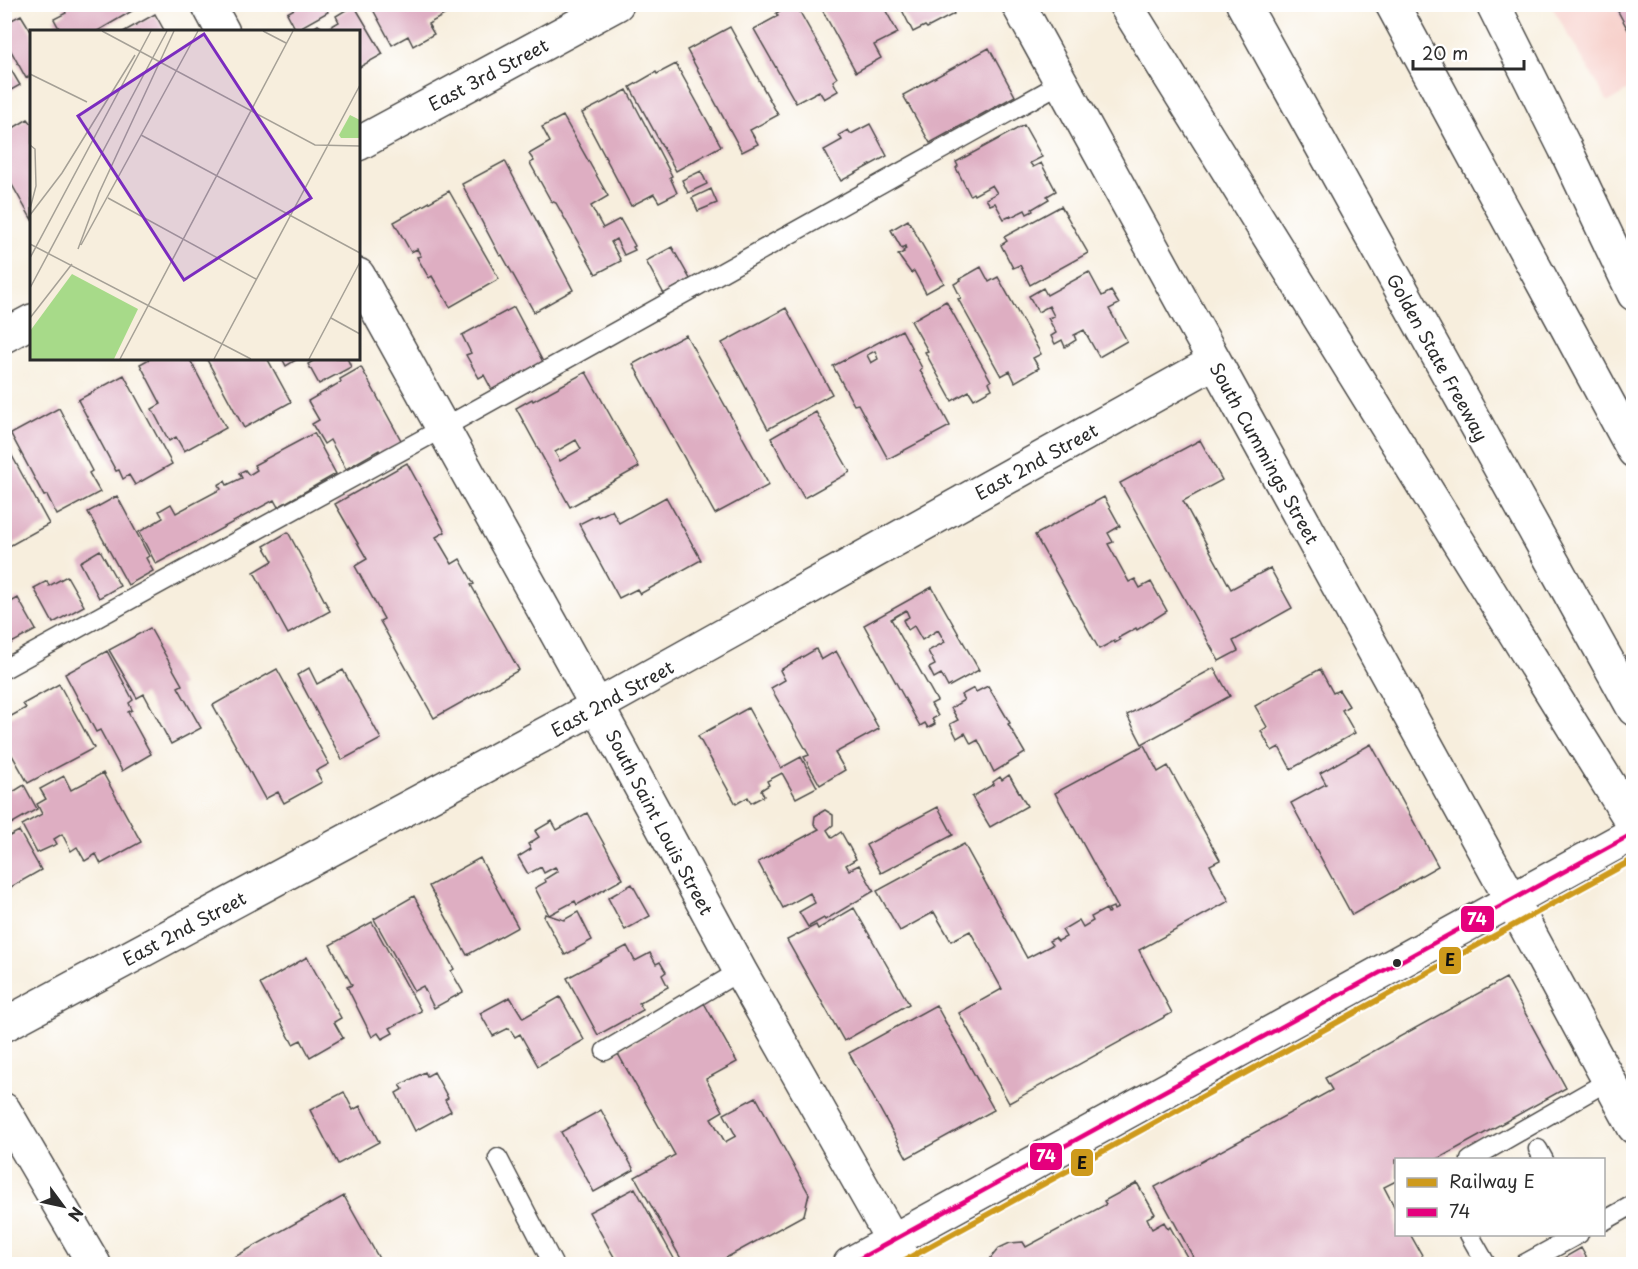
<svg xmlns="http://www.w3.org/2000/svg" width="1638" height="1269" viewBox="0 0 1638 1269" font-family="'Playpen Sans',sans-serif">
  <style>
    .built { fill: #f7d0cb }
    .building { fill: #deaec2; fill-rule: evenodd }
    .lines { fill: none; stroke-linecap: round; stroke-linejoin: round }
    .service-casing { stroke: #4a4846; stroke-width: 21 }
    .minor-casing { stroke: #4a4846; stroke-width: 36 }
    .tertiary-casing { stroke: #4a4846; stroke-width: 36 }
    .motorway-casing { stroke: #4a4846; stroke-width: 36 }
    .service { stroke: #fff; stroke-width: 18 }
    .minor { stroke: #fff; stroke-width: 33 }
    .tertiary { stroke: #fff; stroke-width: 33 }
    .motorway { stroke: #fff; stroke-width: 33 }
    .bus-1-casing { stroke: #fff; stroke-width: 9 }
    .bus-1 { stroke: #e5007d; stroke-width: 4.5 }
    .rail-1-casing { stroke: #fff; stroke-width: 10 }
    .rail-1 { stroke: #ce9a1c; stroke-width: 6 }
    .bus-dot { fill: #2b2b2b; stroke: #fff; stroke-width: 2 }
    .labels { text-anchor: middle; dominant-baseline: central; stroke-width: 6; stroke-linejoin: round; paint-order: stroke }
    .street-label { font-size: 18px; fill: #2b2b2b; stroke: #fff }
    .inset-road { fill: none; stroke: #a5a096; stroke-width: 1.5 }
    .view { fill: #7b2cbf; fill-opacity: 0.15; stroke: #7b2cbf; stroke-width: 3 }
    .inset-edge { fill: none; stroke: #2b2b2b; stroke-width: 3 }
    .line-badge { stroke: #fff; stroke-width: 2 }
    .badge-label { font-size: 16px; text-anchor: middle; font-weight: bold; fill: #fff }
    .pale-badge-label { font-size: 16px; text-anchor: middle; font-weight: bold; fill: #111 }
  </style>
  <rect width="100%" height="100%" fill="#fff"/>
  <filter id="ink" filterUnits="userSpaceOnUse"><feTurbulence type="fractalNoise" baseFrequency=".0167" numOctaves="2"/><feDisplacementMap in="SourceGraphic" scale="12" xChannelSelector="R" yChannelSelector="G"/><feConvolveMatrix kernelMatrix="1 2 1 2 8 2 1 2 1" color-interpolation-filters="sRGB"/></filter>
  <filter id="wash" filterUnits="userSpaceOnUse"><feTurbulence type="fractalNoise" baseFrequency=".008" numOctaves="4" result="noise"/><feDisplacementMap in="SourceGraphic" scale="24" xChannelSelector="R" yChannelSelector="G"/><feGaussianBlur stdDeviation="1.35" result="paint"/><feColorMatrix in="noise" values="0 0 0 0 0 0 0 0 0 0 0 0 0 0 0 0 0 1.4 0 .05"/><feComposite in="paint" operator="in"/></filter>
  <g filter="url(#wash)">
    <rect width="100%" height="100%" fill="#f7eedd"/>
    <path class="built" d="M1551,5H1633V87L1608,102Z"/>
    <g id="blocks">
      <path class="building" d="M61,4H144L96,32H61L54,19L66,13Z
        M303,4H324L328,12L296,30L287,13Z
        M370,4H440L446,14L428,24L434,34L413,46L408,36L392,45Z
        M819,4H882L898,33L874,45L881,58L856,72Z
        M899,4H958L959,6L952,10L954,14L927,28L925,26L913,32Z
        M1614,4H1634V41Z
        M354,5L383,54L358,68V32H307L318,25L325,30L339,22L336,16Z
        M791,5L793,7L796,5L837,78L833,81L838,91L824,99L819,91L796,103L754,29L778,16L776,13Z
        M155,14L165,32H123Z
        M21,15L32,33V75L26,78L4,38V24Z
        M730,27L778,115L750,130L758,144L742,152L687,50Z
        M989,48L1015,96L930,143L903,95Z
        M4,58L20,85L4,94Z
        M676,64L721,146L676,171L630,87L656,72L657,74Z
        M627,90L672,176L670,177L677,193L659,202L654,194L631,206L582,113Z
        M563,116L608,196L591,206L603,228L620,219L635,246L633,247L635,250L624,255L616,239L611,242L621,261L596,274L556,203L551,201L530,163L534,161L529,154L550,142L542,127Z
        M28,119L32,124V220L12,185L4,189V129L8,127L10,130Z
        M870,124L887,156L841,181L824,150L842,140L839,135L848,130L851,134Z
        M1024,125L1042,157L1030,163L1033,167L1041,163L1056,191L1047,196L1049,199L1032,209L1033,211L1027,214L1025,210L1011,217V216L1004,219L995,203L990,205L986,199L997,193L992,185L974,195L973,193L970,195L956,168L958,166L956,162Z
        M505,161L573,290L534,312L502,255L500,256L462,184Z
        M701,171L707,184L688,193L682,180Z
        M711,189L717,203L698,211L692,198Z
        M449,191L499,279L450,307L432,276L429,278L417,257L421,256L417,249L411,252L394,222Z
        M1061,206L1088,253L1030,285L1020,265L1013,268L1001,245L1007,241L1004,237Z
        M908,220L944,283L926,293L914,271L911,273L898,255L904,252L903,251L906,249L905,246L902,249L891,230Z
        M672,247L690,279L664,294L646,261Z
        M981,267L989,282L998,277L1041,354L1033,358L1039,368L1015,382L1010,371L1001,376L958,299L961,298L954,284L961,280L960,279Z
        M1089,272L1102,296L1111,291L1119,304L1109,309L1127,341L1099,357L1084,330L1074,335L1076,340L1065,347L1062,340L1055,344L1051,336L1056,333L1048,318L1054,316L1049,306L1038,312L1029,296L1043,288L1047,295Z
        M946,301L991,381L989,382L992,389L974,399L969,391L952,401L925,352L928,351L911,321Z
        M514,307L543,362L492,390L484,375L479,378L466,355L471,353L462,335Z
        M786,308L832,394L768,429L722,343Z
        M902,330L922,368L920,370L950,426L888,459L858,404L854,405L833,366ZM875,351L878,359L871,363L867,355Z
        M686,335L769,485L715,514L633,364Z
        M151,358H189L226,428L184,451L176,437L169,441L152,409L161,404L140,364Z
        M206,358H267L291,402L244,428Z
        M282,358H299L286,366Z
        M318,358H347L351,367L319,384L308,364Z
        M361,367L402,442L381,455L379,450L346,469L330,440L324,444L312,424L319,420L308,401L341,382L340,379Z
        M586,372L639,467L587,496L588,497L570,507L516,408L532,399L533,401ZM576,440L581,449L560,461L555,452Z
        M124,375L172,464L135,485L129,475L123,479L119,470L116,471L78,400Z
        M59,408L92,471L89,473L100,492L57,515L47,495L44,496L11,434Z
        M816,412L850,472L804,498L771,438Z
        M314,433L336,474L278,507L274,500L156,564L139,532L163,518L159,511L171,504L176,513L221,489L218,485L225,481L227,485L242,478L239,473L245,470L249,475L257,470L254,465Z
        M1200,440L1222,480L1183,501L1231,589L1270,568L1292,608L1233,641L1238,651L1219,661L1120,483Z
        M4,441L49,524L4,549Z
        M407,463L445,532L436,537L452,564L460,559L474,584L471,585L519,670L434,718L380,621L384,619L355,566L367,559L335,504Z
        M117,496L149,556L146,558L153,571L128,585L88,512Z
        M666,497L701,560L640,594L637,589L619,598L579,524L597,515L598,517L612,510L619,523Z
        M1104,497L1120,526L1108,533L1113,542L1108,544L1129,582L1135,579L1140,588L1151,582L1167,611L1137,630L1136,628L1118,638L1120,640L1115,643L1114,641L1099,649L1035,535Z
        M288,532L330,611L288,634L254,572L273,561L264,546Z
        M100,550L120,586L99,598L80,562Z
        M67,576L84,606L53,623L34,588L47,581L49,586Z
        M932,587L979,670L948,687L941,674L934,678L929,668L935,665L928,651L945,642L938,630L922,640L914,626L908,630L903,620L909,617L906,610L891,619L937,701L931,704L938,716L932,719L935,724L928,728L925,723L920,726L864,625Z
        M18,598L36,630L6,646L4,643V606Z
        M150,628L182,685L178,687L201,728L171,744L144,694L137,698L109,650Z
        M816,649L821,660L836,651L879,729L835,753L845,770L820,785L804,757L809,755L771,688L785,680L780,670Z
        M107,651L133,700L129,703L132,710L128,712L151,754L122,771L100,730L96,732L65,674Z
        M309,668L317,684L343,670L381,739L342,760L297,675Z
        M1214,668L1230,696L1142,744L1127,715Z
        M277,669L329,764L316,771L322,782L284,803L278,792L265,799L213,705Z
        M1320,669L1333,693L1339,690L1349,706L1342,710L1355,733L1291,769L1279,747L1272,751L1261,731L1267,727L1255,706Z
        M59,684L94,748L28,783L4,741V720L26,708L23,704Z
        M988,686L1010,723L1008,724L1025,753L994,772L978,740L971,744L965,733L957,738L950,724L958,720L951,708L964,700L961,695L974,688L976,692Z
        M748,708L781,768L801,757L817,787L796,798L782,773L767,781L769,785L761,790L764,796L751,803L748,797L736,804L698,736Z
        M1371,744L1438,866L1352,915L1291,803L1326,784L1320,773Z
        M1144,745L1158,772L1168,766L1220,860L1210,865L1229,901L1139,950L1172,1013L1009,1103L959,1013L1002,989L970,931L951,941L934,912L900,931L877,891L964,844L1027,958L1052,945L1049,941L1055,938L1058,941L1066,937L1062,930L1079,920L1083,927L1093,921L1091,917L1106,909L1108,913L1110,912L1108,909L1113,907L1114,910L1118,908L1055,793Z
        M103,773L141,842L101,864L96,854L85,861L77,847L71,851L62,834L54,839L57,844L37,853L22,825L42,814L37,804L46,799L40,789L64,776L71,790Z
        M1009,775L1027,806L990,827L972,797L994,784L993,782L1000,777L1002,780Z
        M24,785L37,809L4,828V788L9,786L13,792Z
        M938,807L953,835L881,873L866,845Z
        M825,810L833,815V825L827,830L832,838L841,832L856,859L846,865L849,870L859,865L874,891L825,920L824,918L808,927L799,912L815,903L810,893L783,908L758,862L819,829L814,824L815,816Z
        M587,813L623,879L577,905L575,901L549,915L535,888L546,882L545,879L558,871L555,867L544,873L541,867L528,874L518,857L531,849L528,844L539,837L535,831L552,821L557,830Z
        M19,831L41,870L4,891V839Z
        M480,858L518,927L467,955L429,886Z
        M632,884L650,916L625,930L608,898Z
        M414,896L454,969L451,971L463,992L434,1008L423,986L414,991L374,919Z
        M854,908L909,1004L844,1041L787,940L816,925L818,929Z
        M578,912L592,940L565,955L544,917L545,914L564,920Z
        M372,922L421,1011L390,1028L393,1033L382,1039L378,1033L372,1037L347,987L352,985L330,945Z
        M627,946L635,961L650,953L656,964L660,962L666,972L662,975L668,987L639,1003L643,1010L598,1035L567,978Z
        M307,957L341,1018L334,1022L343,1038L310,1057L301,1040L293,1044L260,984Z
        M1506,978L1566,1088L1436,1160H1396V1181L1384,1187L1396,1210V1234H1410L1427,1264H1197L1155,1187L1332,1090L1325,1078Z
        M510,997L523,1018L560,997L584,1040L538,1066L520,1034L515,1037L509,1028L493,1036L480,1013Z
        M704,1003L737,1062L706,1079L723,1111L711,1118L725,1142L736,1136L724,1114L756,1097L809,1194L804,1215L715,1264H684L635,1177L675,1155L617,1052Z
        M936,1005L994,1110L907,1158L849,1053Z
        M425,1072L427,1076L434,1072L448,1098L445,1100L451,1111L415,1131L396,1093L403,1089L400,1085Z
        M344,1092L353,1110L360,1106L379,1142L338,1164L310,1110Z
        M601,1110L634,1170L594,1192L561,1132Z
        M1137,1183L1155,1214L1147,1218L1152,1229L1164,1222L1168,1229L1170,1227L1191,1264H991L989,1260L999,1248L1010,1243L1023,1242L1026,1247L1105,1205L1106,1204L1104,1201Z
        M635,1188L677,1264H618L589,1212Z
        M344,1196L382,1264H222Z
        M1581,1248L1590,1264H1553Z"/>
    </g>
  </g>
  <g filter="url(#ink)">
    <use href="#blocks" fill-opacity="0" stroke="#4a4846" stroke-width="1.5"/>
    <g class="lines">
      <g class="service-casing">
        <path id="service" d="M4,669L443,428L1061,83
          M605,1051L740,971
          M1538,1149L1544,1160
          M498,1158L553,1264
          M1470,1160L1608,1081
          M1604,1221L1634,1204
          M1469,1234L1486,1264
          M1524,1264L1579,1234"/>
      </g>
      <g class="minor-casing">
        <path id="minor" d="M208,4L223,32
          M1018,4L1512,901L1634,1127
          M358,144L617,4
          M358,275L597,706L740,971L906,1264
          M4,336L32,321
          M4,1025L597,706L1214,362"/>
      </g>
      <g class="tertiary-casing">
        <path id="tertiary" d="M4,1110L94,1264
          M850,1264L1634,833"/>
      </g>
      <g class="motorway-casing">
        <path id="motorway" d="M1125,4L1634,825
          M1243,4L1634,709
          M1392,4L1634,451
          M1493,4L1565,148L1634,294"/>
      </g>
      <use href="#service" class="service"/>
      <use href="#minor" class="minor"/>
      <use href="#tertiary" class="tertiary"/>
      <use href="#motorway" class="motorway"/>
      <g class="bus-1-casing">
        <path id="bus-1" d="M850,1264L1634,833"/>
      </g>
      <use href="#bus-1" class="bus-1"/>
      <g class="rail-1-casing">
        <path id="rail-1" d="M898,1264L1634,859"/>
      </g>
      <use href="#rail-1" class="rail-1"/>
    </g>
  </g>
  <circle class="bus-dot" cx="1397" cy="963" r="5"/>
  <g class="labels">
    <g class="street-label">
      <text transform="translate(488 74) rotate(-28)">East 3rd Street</text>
      <text transform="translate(1438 357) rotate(61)">Golden State Freeway</text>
      <text transform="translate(1265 453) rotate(61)">South Cummings Street</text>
      <text transform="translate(1036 461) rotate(-29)">East 2nd Street</text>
      <text transform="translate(612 698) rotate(-29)">East 2nd Street</text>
      <text transform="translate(660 822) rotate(62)">South Saint Louis Street</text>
      <text transform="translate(184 928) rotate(-28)">East 2nd Street</text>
    </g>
  </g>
  <g transform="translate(30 30)">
    <rect width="330" height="330" fill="#f7eedd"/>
    <path d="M320,85L330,90V108H311L309,105ZM42,244L108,279L84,329H0V301Z" fill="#a7da89"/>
    <path class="inset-road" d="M72,1L285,115L330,116M233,1L256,13M0,44L57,72M111,105L330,223M0,115L5,119L6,156L0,179M78,168L226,249M0,185L32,143L105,25M0,214L221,329M51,215L168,1M48,219L69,163L144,1M0,228L121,1M0,258L137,1M0,288L42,234M301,288L330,304M90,329L263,1M184,329L330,55M279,329L330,232"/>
    <path class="view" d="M174,4L281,168L154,250L48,86Z"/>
    <rect width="330" height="330" class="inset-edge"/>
  </g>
  <g class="line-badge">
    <rect x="1460" y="905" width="35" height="28" rx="6" fill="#e5007d"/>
    <rect x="1438" y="946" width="24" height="29" rx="6" fill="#ce9a1c"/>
    <rect x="1029" y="1142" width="34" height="29" rx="6" fill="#e5007d"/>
    <rect x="1070" y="1148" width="24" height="29" rx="6" fill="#ce9a1c"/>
  </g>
  <g class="badge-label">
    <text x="1477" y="925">74</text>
    <text x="1046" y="1162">74</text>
  </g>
  <g class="pale-badge-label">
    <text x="1450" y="966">E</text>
    <text x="1082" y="1169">E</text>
  </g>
  <rect width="1638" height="1269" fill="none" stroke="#fff" stroke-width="24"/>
  <rect x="1395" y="1158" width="210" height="78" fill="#ffffff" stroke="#aaaaaa" stroke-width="1.5"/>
  <rect x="1407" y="1178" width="30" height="9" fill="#ce9a1c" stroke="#aaaaaa" stroke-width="1.5"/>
  <text x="1449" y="1188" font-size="18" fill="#2b2b2b">Railway E</text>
  <rect x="1407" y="1208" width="30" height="9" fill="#e5007d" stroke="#aaaaaa" stroke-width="1.5"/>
  <text x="1449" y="1218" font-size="18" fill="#2b2b2b">74</text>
  <g transform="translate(63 1206) rotate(123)" stroke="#ffffff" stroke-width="4.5" paint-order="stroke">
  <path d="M0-4.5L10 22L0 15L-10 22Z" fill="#2b2b2b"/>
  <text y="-9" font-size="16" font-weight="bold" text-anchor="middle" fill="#2b2b2b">N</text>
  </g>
  <path d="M1413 60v9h111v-9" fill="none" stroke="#2b2b2b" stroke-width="3"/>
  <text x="1422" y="60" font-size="18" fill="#2b2b2b" stroke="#ffffff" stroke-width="4.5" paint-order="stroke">20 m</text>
</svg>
